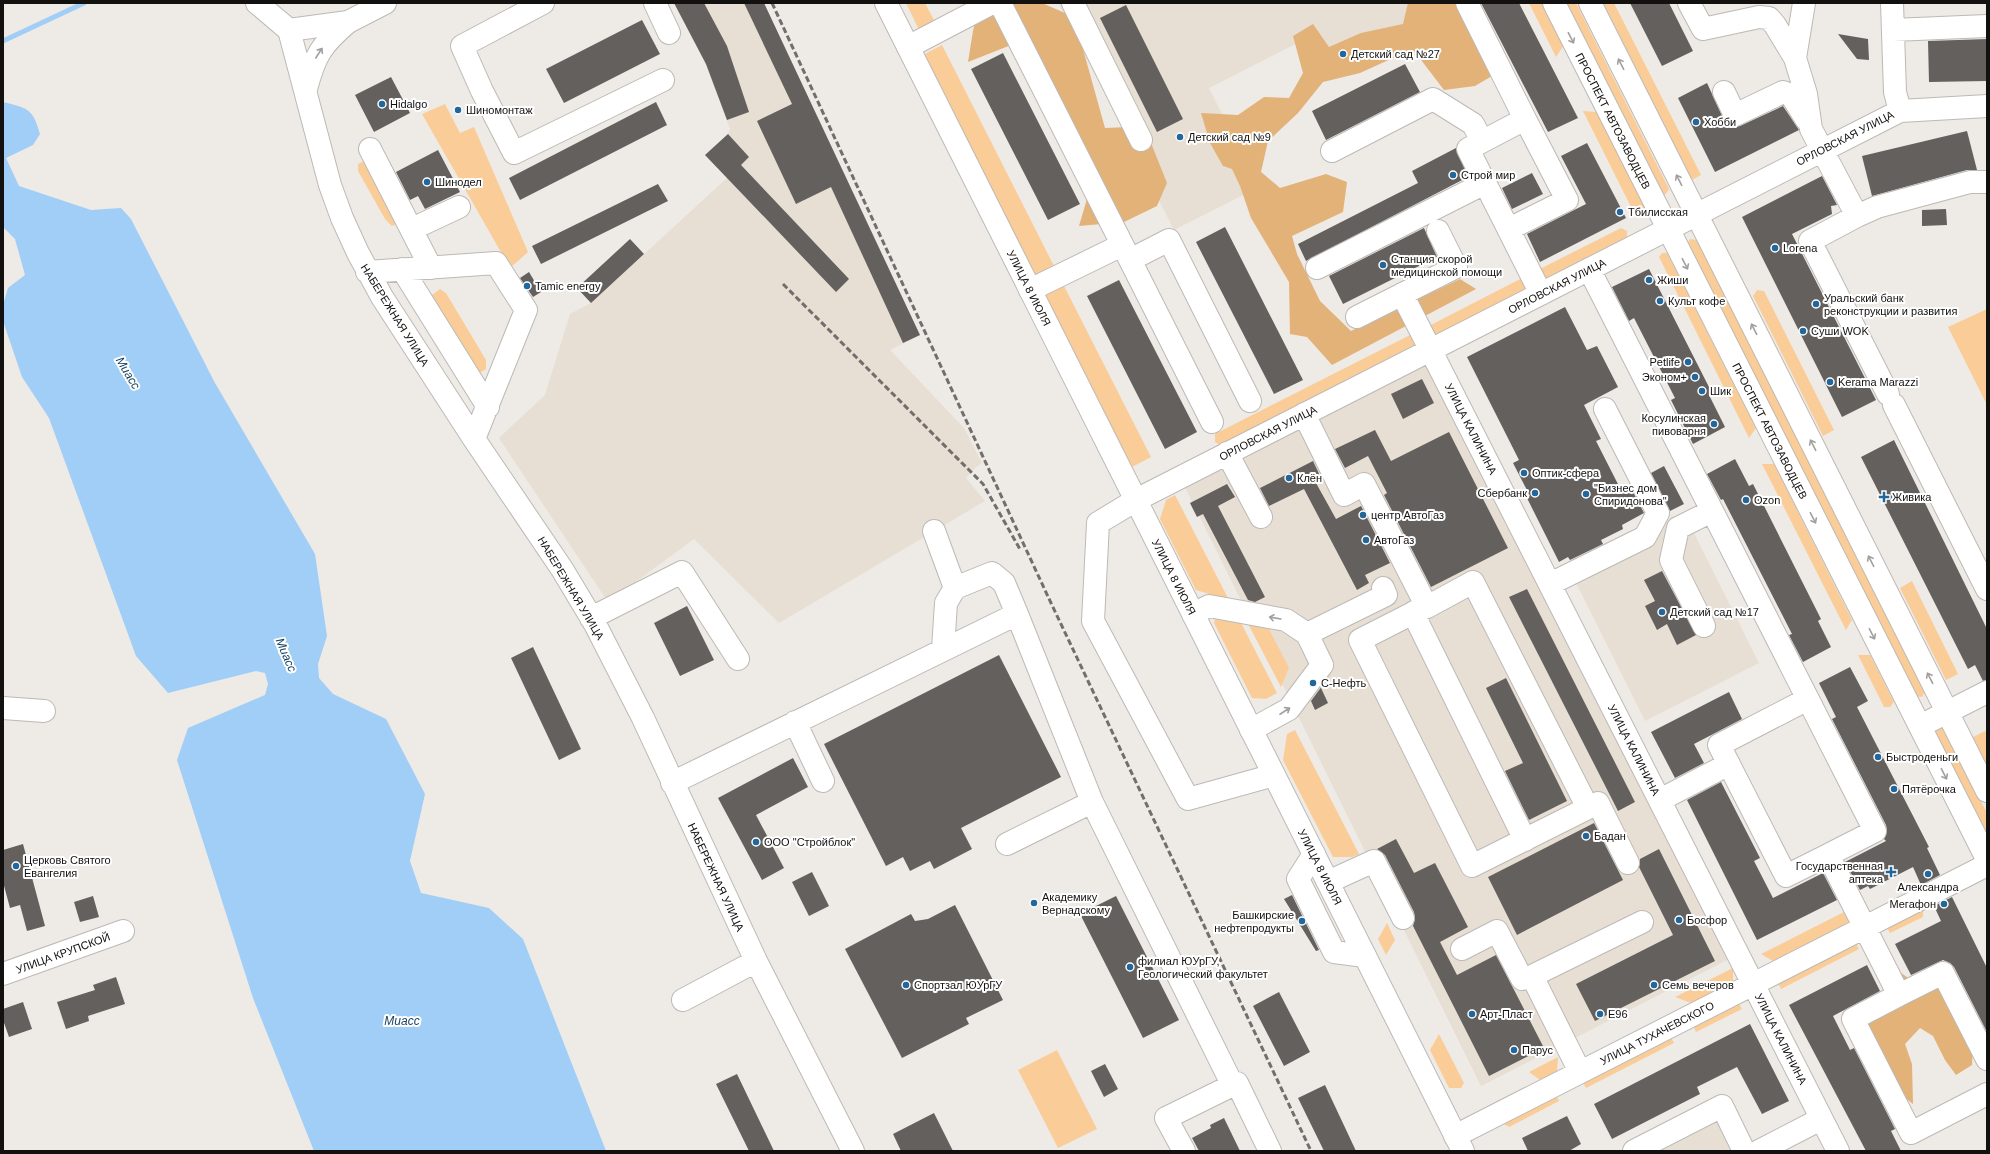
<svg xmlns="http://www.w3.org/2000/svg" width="1990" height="1154" viewBox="0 0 1990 1154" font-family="Arial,sans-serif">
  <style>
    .built { fill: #e7ded4 }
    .green { fill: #facd98 }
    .forest { fill: #e2b278 }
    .water { fill: #a0cef6 }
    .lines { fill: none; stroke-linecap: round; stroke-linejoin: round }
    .stream { stroke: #a0cef6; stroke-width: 5 }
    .building { fill: #64605d }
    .minor-casing { stroke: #bdb9b5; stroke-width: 24 }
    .major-casing { stroke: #bdb9b5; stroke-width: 24 }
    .minor { stroke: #fff; stroke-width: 22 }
    .major { stroke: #fff; stroke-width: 22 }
    .rail { stroke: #716e6c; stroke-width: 3; stroke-dasharray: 6 3; stroke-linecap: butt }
    .oneway { stroke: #a1a09f }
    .poi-dot { fill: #21679b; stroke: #fff; stroke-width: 1.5 }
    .labels { text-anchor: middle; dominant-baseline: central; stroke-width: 4; stroke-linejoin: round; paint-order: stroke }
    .poi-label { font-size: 11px; fill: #131110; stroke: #fff; text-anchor: start }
    .street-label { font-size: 11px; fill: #131110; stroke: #fff }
    .water-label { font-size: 12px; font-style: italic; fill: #133e5f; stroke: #fff }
  </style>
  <rect width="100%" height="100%" fill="#eeeae6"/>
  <path class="built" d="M674,3H764L920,335L890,350L964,428L982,463L976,467L966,478L985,501L779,623L694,539L608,602L499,438L545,395L570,314L591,303L727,178L705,155L728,134L730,129L706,65Z
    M1061,3H1433L1439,17L1329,72L1311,36L1209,88L1259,187L1174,230L1059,4Z
    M1429,357L1733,957L1481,1086L1183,483Z
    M1672,515L1683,538L1694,533L1759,663L1645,721L1576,583L1655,542Z
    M1717,1116L1735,1151H1649Z"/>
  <path class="green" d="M906,3H925L937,26L921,34Z
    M1529,3H1543L1564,45L1556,57Z
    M1563,3H1576L1669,189L1665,195L1658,194Z
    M1603,3H1614L1701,175L1692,180Z
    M942,45L1055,268L1036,278L923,55Z
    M445,104L460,133L474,127L528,252L510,268L422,114Z
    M1583,111L1597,112L1647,212L1643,217H1636Z
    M366,160L399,223L392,226L385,219L358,171V164Z
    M1621,228L1627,231V239L1539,283L1534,272Z
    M1690,239L1697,240L1926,690L1922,697L1913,696L1686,246Z
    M1662,253H1667L1756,428L1749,438L1659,257Z
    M1528,275L1533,287L1429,340L1423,329Z
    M1063,284L1151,457L1132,467L1044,294Z
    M440,289L446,293L486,360V369L478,374L431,303L432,295Z
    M1757,290L1764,291L1834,430L1823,436L1753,296Z
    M1987,309V405L1948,327Z
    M1418,331L1424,342L1221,446L1215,442V434Z
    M1762,464H1774L1852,620L1846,630Z
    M1175,495L1229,600L1196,590L1160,519L1166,500Z
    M1912,581L1958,674L1946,680L1900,588Z
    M1216,615L1238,617L1277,693L1266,699L1252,698L1214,623Z
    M1245,618L1268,627L1289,668L1281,687Z
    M1858,655H1870L1894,702L1890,707H1884Z
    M1942,725L1987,813V836L1933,730Z
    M1295,730L1359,854L1352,857H1333L1283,760L1287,734Z
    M1985,731L1987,735V765L1973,737Z
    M1918,908L1923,911V917L1890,933L1885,924Z
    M1844,912L1850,923L1773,961L1761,954Z
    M1387,923L1395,940L1386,955L1378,939Z
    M1854,940L1859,949L1781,989L1776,979Z
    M1733,968V982L1691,1003L1675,997Z
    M1737,1000L1742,1009L1696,1032L1692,1023Z
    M1439,1034L1464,1083L1461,1088H1449L1430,1050Z
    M1669,1034L1674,1043L1586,1088L1581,1079Z
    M1057,1050L1097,1129L1058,1148L1018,1070Z
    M1558,1057L1557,1071L1540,1080L1529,1072Z
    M1555,1093L1559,1101L1509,1127L1504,1124V1119Z"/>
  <path class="forest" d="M980,3H1042L1074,17L1105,128L1128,127L1151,143L1167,183L1157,206L1124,222L1079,226L1092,182L1021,41L968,62L973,31Z
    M1408,3H1461L1497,73L1475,86L1444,90L1415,52L1393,58L1360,73L1323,82L1298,113L1268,141L1261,172L1280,188L1326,174L1347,182L1343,212L1292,236L1297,254L1320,301L1351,331L1460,279L1476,289L1332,365L1307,337L1290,334L1289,282L1251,218L1240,186L1232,169L1223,166L1210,143L1201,113L1238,115L1264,97L1289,98L1303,73L1293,36L1313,24L1329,47L1361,33L1403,24Z
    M1943,966L1973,1042L1972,1065L1956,1075L1945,1060L1933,1036L1920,1028L1905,1044L1912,1064L1913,1104L1895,1090L1863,1025L1897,970L1911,980Z"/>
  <path class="water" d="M3,102C27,108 33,108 40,134L33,145L6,158L19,186L91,210L121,208L131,219L215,383L315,554L327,636L318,664L319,678L333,694L386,719L425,794L410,861L421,893L489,908L523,939L606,1151H314L253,998L177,760L188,728L265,695L268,684L265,673L256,671L168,693L136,656L49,418L22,377L3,321V305L8,288L25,275L15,239L3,227Z"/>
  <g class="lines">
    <path class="stream" d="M3,41L84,3"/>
  </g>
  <path class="building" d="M674,3H704L727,46L749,112L727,120L706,64Z
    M744,3H764L920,335L903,343L831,187L796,204L757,121L792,104Z
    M1481,3H1519L1578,118L1548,132Z
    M1630,3H1669L1693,51L1662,66Z
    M1126,5L1183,119L1157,132L1100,18Z
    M642,20L660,54L564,103L546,69Z
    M1838,34L1868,39L1869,60L1857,59Z
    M1987,39V81L1929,82L1928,41Z
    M1003,53L1080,204L1048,220L971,69Z
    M1405,64L1420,92L1326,140L1312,111Z
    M391,77L410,113L374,132L355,95Z
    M1707,83L1724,120L1730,128L1740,126L1783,106L1799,130L1715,172L1678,98Z
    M656,102L667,125L520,200L509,178Z
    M1967,131L1977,170H1967L1872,196L1862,156Z
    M728,134L749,157L741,165L849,279L836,292L705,155Z
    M1587,143L1626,218L1540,262L1527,234L1586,204L1561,156Z
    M1456,148L1468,177L1306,261L1298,244L1418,183L1412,171Z
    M438,150L460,192L425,209L418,196L410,200L396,172Z
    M1532,173L1543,194L1512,209L1502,188Z
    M1822,176L1837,205L1831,206L1832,214L1792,234L1876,400L1842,417L1742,217Z
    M658,184L668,201L541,264L532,246Z
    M1946,209L1947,225L1922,226V210Z
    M1225,227L1303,380L1274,394L1196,242Z
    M1424,228L1437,257L1343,304L1329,276Z
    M630,239L644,254L591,303L577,288Z
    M1649,269L1712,393L1709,395L1725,427L1693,444L1671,400L1675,398L1634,318L1629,321L1612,287Z
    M529,272L541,292L533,297L520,278Z
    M1119,280L1197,432L1165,449L1087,296Z
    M1565,307L1587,350L1597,346L1618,387L1584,405L1601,439L1596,441L1622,492L1631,488L1644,513L1622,525L1623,529L1601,540L1603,544L1570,560L1568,557L1559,562L1527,498L1530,496L1513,463L1519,460L1467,357Z
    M1422,379L1434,403L1403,419L1391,394Z
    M1375,430L1391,461L1449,432L1508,548L1431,587L1384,495L1387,493L1368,456L1345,468L1335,449Z
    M1894,440L1987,629V680L1983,681L1975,665L1968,669L1861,457Z
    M1735,459L1749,486L1753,484L1821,619L1818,621L1831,647L1803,662L1789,635L1792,634L1723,499L1721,500L1707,474Z
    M1313,461L1322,480L1316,483L1336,519L1361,506L1390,563L1365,575L1369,583L1357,590L1304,489L1269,506L1260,488Z
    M1664,466L1684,504L1670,511L1651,473Z
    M1227,484L1235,497L1218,506L1265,597L1255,602L1248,600L1203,514L1197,517L1190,503Z
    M1662,571L1696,635L1677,645L1667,624L1657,630L1645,606L1655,601L1644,580Z
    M1527,589L1635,802L1618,811L1509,597Z
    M687,606L714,660L680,676L654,623Z
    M533,647L581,749L559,760L511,658Z
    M999,655L1061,777L961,828L972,849L934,869L930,861L910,871L903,857L886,866L824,744Z
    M1850,667L1868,701L1857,707L1929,847L1927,848L1940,875L1921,885L1913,867L1870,889L1868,886L1860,890L1845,862L1886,841L1884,839L1887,831L1886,825L1832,719L1836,717L1819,683Z
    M1331,674L1321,688L1328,703L1315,710L1311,701Z
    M1506,678L1567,801L1529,820L1505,771L1523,763L1486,688Z
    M1729,692L1742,719L1694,744L1704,763L1675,778L1651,732Z
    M793,758L808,787L756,815L784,868L762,880L718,798Z
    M1721,782L1760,858L1754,861L1773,898L1823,873L1837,900L1757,940L1687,800Z
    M1594,823L1623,880L1517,935L1488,877Z
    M1396,839L1414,873L1435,863L1468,927L1440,942L1457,975L1496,955L1544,1048L1489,1076L1413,926L1415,919L1414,912L1385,855L1377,849Z
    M23,844L45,926L27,931L20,905L10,908L3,882V850Z
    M1659,849L1715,961L1595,1021L1576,984L1673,935L1639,867L1640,859Z
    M812,872L829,906L809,916L792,882Z
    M1292,895L1319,950L1316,951L1284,899Z
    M93,896L99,917L80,922L74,902Z
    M1116,896L1179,1020L1143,1038L1080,914Z
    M1952,897L1987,968V1032L1954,967L1950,963L1943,960L1911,975L1895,944L1941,921L1934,906Z
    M955,905L1003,1000L966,1018L969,1024L902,1058L845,949L911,914L915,921L928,919Z
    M1867,965L1880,991L1833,1016L1850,1050L1854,1048L1895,1129L1891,1131L1901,1151H1866L1789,1005Z
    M116,977L125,1004L88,1016L89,1021L66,1029L57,1002L95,990L93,985Z
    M1279,992L1310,1052L1284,1066L1253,1006Z
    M23,1002L32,1029L9,1037L3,1020V1009Z
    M1750,1024L1789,1101L1762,1114L1737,1067L1697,1087L1700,1094L1612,1139L1594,1104Z
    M1105,1064L1118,1089L1104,1097L1091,1071Z
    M737,1074L774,1151H749L716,1084Z
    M1325,1085L1356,1151H1324L1298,1098Z
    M934,1113L953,1151H901L893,1134Z
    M1567,1116L1581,1144L1569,1151H1528L1522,1138Z
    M1224,1118L1240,1151H1199L1192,1138L1211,1128L1210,1125Z"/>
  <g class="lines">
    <g class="minor-casing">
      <path id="minor" d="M543,3L462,46L482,91L514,153L663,80
        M655,3L669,33
        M1000,3L1212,422
        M1073,3L1141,140
        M1467,3L1525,119L1468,149L1541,294
        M1689,3L1703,29L1759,17L1769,18L1775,25L1795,58L1806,94L1811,129L1857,216L1810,241L1888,394
        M1892,3L1895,92L1900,111
        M289,30L330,185L342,218L358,253L382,297L474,439L562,569L595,624L643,718L756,961L853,1151
        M1893,30L1987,26
        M908,47L992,3
        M1795,58L1804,3
        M306,89C315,55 321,45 348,22
        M1724,92L1735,115L1783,92L1791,95L1806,119
        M370,149L431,268
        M1332,151L1433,99L1473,124L1482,141
        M1857,216L1877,207L1970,182H1987
        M412,229L459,207
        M1509,229L1567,200L1525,119
        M1130,260L1169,240L1250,401
        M1317,268L1485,183
        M402,269L488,407
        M1589,269L1875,831L1828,855
        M367,272L496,263L526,310L474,439
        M1030,290L1122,245
        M1402,294L1838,1151
        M1357,317L1456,267L1438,231
        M1894,405L1987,589
        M1304,414L1344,495L1364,484L1427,607L1414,612
        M1227,453L1261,517
        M934,531L955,588L946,603L943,649
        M1550,584L1645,537L1658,513L1605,409
        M955,588L992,573L1004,583L1017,614
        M1427,607L1473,582L1588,808L1598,803L1628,863
        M1193,614L1209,606L1286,620L1307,634L1322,665L1289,709L1251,730
        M591,618L682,572L738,659
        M1704,626L1671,560L1678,528L1712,511
        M1307,634L1386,595L1383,588
        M1808,699L1719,745L1786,876L1828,855L1899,995L1943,973L1987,1059
        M3,708L44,711
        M795,722L823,781
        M1920,726L1987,692
        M1274,775L1188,799L1093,621L1098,523L1136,500L1900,111L1987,106
        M672,783L1017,614L1092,802
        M1660,800L1729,764
        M1525,840L1413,613L1360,640L1472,866L1588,808
        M1007,844L1092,802L1233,1086
        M1314,854L1298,879L1334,952L1365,956
        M1328,882L1374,861L1403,918
        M1462,949L1497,931L1522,979L1532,976
        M3,974L123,931
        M1899,995L1853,1019L1911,1133L1987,1094
        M683,1000L756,961
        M1580,1072L1532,976L1642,922
        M1455,1136L1987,865
        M1184,1151L1166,1118L1237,1083L1270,1151
        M1634,1151L1722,1106L1744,1151
        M1759,1151L1821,1119"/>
    </g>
    <g class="major-casing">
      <path id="major" d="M257,3L289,30L348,22L385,3
        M886,3L1463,1151
        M1554,3L1987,859
        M1590,3L1987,791"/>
    </g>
    <use href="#minor" class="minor"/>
    <use href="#major" class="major"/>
    <path class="rail" d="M772,3L1051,603L1311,1151
      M783,284L983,484L1021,551"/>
  </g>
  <defs><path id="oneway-shaft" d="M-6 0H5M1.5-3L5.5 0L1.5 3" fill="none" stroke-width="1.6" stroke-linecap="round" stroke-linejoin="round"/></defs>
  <g class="oneway">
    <use href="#oneway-shaft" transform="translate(1571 38) rotate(63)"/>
    <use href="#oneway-shaft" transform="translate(319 53) rotate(-57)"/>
    <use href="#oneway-shaft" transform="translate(1621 64) rotate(-117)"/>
    <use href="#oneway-shaft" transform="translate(1679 180) rotate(-117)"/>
    <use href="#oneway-shaft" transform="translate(1685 264) rotate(63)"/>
    <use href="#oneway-shaft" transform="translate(1754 329) rotate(-117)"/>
    <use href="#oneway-shaft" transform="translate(1813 445) rotate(-117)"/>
    <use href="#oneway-shaft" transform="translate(1813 518) rotate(63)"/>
    <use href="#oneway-shaft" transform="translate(1871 561) rotate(-117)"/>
    <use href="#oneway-shaft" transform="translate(1275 618) rotate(-170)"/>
    <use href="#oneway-shaft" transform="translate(1872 634) rotate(63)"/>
    <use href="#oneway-shaft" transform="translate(1930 678) rotate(-117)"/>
    <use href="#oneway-shaft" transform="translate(1285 711) rotate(-33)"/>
    <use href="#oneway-shaft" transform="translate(1944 774) rotate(63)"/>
  </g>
  <g class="poi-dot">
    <circle cx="1343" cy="54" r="4"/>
    <circle cx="382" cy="104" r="4"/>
    <circle cx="458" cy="110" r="4"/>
    <circle cx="1696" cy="122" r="4"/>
    <circle cx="1180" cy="137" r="4"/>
    <circle cx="1453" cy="175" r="4"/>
    <circle cx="427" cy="182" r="4"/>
    <circle cx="1620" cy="212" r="4"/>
    <circle cx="1775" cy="248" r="4"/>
    <circle cx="1383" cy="265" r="4"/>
    <circle cx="1649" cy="280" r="4"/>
    <circle cx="527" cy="286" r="4"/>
    <circle cx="1660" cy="301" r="4"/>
    <circle cx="1816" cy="304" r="4"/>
    <circle cx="1803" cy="331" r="4"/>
    <circle cx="1688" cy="362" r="4"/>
    <circle cx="1695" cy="377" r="4"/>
    <circle cx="1830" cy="382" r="4"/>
    <circle cx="1702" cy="391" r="4"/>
    <circle cx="1714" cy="424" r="4"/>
    <circle cx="1524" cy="473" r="4"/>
    <circle cx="1289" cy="478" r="4"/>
    <circle cx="1535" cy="493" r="4"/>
    <circle cx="1586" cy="494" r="4"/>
    <path d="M1882 491h4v4h4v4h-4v4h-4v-4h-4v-4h4z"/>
    <circle cx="1746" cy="500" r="4"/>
    <circle cx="1363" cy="515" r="4"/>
    <circle cx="1366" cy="540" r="4"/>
    <circle cx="1662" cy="612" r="4"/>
    <circle cx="1313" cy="683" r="4"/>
    <circle cx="1878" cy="757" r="4"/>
    <circle cx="1894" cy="789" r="4"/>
    <circle cx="1586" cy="836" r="4"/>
    <circle cx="756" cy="842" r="4"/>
    <circle cx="16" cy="866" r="4"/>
    <path d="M1889 866h4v4h4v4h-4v4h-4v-4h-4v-4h4z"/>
    <circle cx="1928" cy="874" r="4"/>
    <circle cx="1034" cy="903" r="4"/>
    <circle cx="1944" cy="904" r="4"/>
    <circle cx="1679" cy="920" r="4"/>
    <circle cx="1302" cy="921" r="4"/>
    <circle cx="1130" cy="967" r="4"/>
    <circle cx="906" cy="985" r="4"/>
    <circle cx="1654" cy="985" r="4"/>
    <circle cx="1472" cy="1014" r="4"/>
    <circle cx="1600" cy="1014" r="4"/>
    <circle cx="1514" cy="1050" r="4"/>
  </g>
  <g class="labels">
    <g class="poi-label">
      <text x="1351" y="54">Детский сад №27</text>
      <text x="390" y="104">Hidalgo</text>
      <text x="466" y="110">Шиномонтаж</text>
      <text x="1704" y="122">Хобби</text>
      <text x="1188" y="137">Детский сад №9</text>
      <text x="1461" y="175">Строй мир</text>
      <text x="435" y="182">Шинодел</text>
      <text x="1628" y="212">Тбилисская</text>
      <text x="1783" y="248">Lorena</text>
      <text x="1391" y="259">Станция скорой<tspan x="1391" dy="13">медицинской помощи</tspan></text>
      <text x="1657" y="280">Жиши</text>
      <text x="535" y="286">Tamic energy</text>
      <text x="1824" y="298">Уральский банк<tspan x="1824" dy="13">реконструкции и развития</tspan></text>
      <text x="1668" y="301">Культ кофе</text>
      <text x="1811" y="331">Суши WOK</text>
      <text x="1680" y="362" text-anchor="end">Petlife</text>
      <text x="1687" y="377" text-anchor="end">Эконом+</text>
      <text x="1838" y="382">Kerama Marazzi</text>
      <text x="1710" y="391">Шик</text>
      <text x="1706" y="418" text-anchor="end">Косулинская<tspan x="1706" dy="13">пивоварня</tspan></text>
      <text x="1532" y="473">Оптик-сфера</text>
      <text x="1297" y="478">Клён</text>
      <text x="1594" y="488">"Бизнес дом<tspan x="1594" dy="13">Спиридонова"</tspan></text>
      <text x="1527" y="493" text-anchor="end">Сбербанк</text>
      <text x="1892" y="497">Живика</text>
      <text x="1754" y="500">Ozon</text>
      <text x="1371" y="515">центр АвтоГаз</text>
      <text x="1374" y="540">АвтоГаз</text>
      <text x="1670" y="612">Детский сад №17</text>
      <text x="1321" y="683">С-Нефть</text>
      <text x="1886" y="757">Быстроденьги</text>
      <text x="1902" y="789">Пятёрочка</text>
      <text x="1594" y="836">Бадан</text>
      <text x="764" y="842">ООО "Стройблок"</text>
      <text x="24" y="860">Церковь Святого<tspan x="24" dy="13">Евангелия</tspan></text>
      <text x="1883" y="866" text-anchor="end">Государственная<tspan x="1883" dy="13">аптека</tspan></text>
      <text x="1928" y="887" text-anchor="middle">Александра</text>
      <text x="1042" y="897">Академику<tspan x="1042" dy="13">Вернадскому</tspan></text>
      <text x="1936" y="904" text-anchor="end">Мегафон</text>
      <text x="1294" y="915" text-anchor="end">Башкирские<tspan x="1294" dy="13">нефтепродукты</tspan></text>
      <text x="1687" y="920">Босфор</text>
      <text x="1138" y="961">филиал ЮУрГУ,<tspan x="1138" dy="13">Геологический факультет</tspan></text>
      <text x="914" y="985">Спортзал ЮУрГУ</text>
      <text x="1662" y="985">Семь вечеров</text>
      <text x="1480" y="1014">Арт-Пласт</text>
      <text x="1608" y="1014">E96</text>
      <text x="1522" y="1050">Парус</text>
    </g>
    <g class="street-label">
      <text transform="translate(1613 121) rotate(63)">ПРОСПЕКТ АВТОЗАВОДЦЕВ</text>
      <text transform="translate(1845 138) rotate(-27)">ОРЛОВСКАЯ УЛИЦА</text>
      <text transform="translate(1557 286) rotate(-27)">ОРЛОВСКАЯ УЛИЦА</text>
      <text transform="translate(1029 288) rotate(63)">УЛИЦА 8 ИЮЛЯ</text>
      <text transform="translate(395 315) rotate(58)">НАБЕРЕЖНАЯ УЛИЦА</text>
      <text transform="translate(1471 429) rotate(63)">УЛИЦА КАЛИНИНА</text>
      <text transform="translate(1770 431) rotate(63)">ПРОСПЕКТ АВТОЗАВОДЦЕВ</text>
      <text transform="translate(1268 433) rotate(-27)">ОРЛОВСКАЯ УЛИЦА</text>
      <text transform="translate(1174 577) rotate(63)">УЛИЦА 8 ИЮЛЯ</text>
      <text transform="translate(571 588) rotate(59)">НАБЕРЕЖНАЯ УЛИЦА</text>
      <text transform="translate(1634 750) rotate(63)">УЛИЦА КАЛИНИНА</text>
      <text transform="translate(1320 867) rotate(63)">УЛИЦА 8 ИЮЛЯ</text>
      <text transform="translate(716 877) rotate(65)">НАБЕРЕЖНАЯ УЛИЦА</text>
      <text transform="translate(63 953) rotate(-20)">УЛИЦА КРУПСКОЙ</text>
      <text transform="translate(1657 1033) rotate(-27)">УЛИЦА ТУХАЧЕВСКОГО</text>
      <text transform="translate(1781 1039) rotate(63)">УЛИЦА КАЛИНИНА</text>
    </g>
    <g class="water-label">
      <text transform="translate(128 373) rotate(59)">Миасс</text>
      <text transform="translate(286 655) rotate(67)">Миасс</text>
      <text x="402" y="1021">Миасс</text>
    </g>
  </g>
  <rect width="1990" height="1154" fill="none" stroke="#131110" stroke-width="8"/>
</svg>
